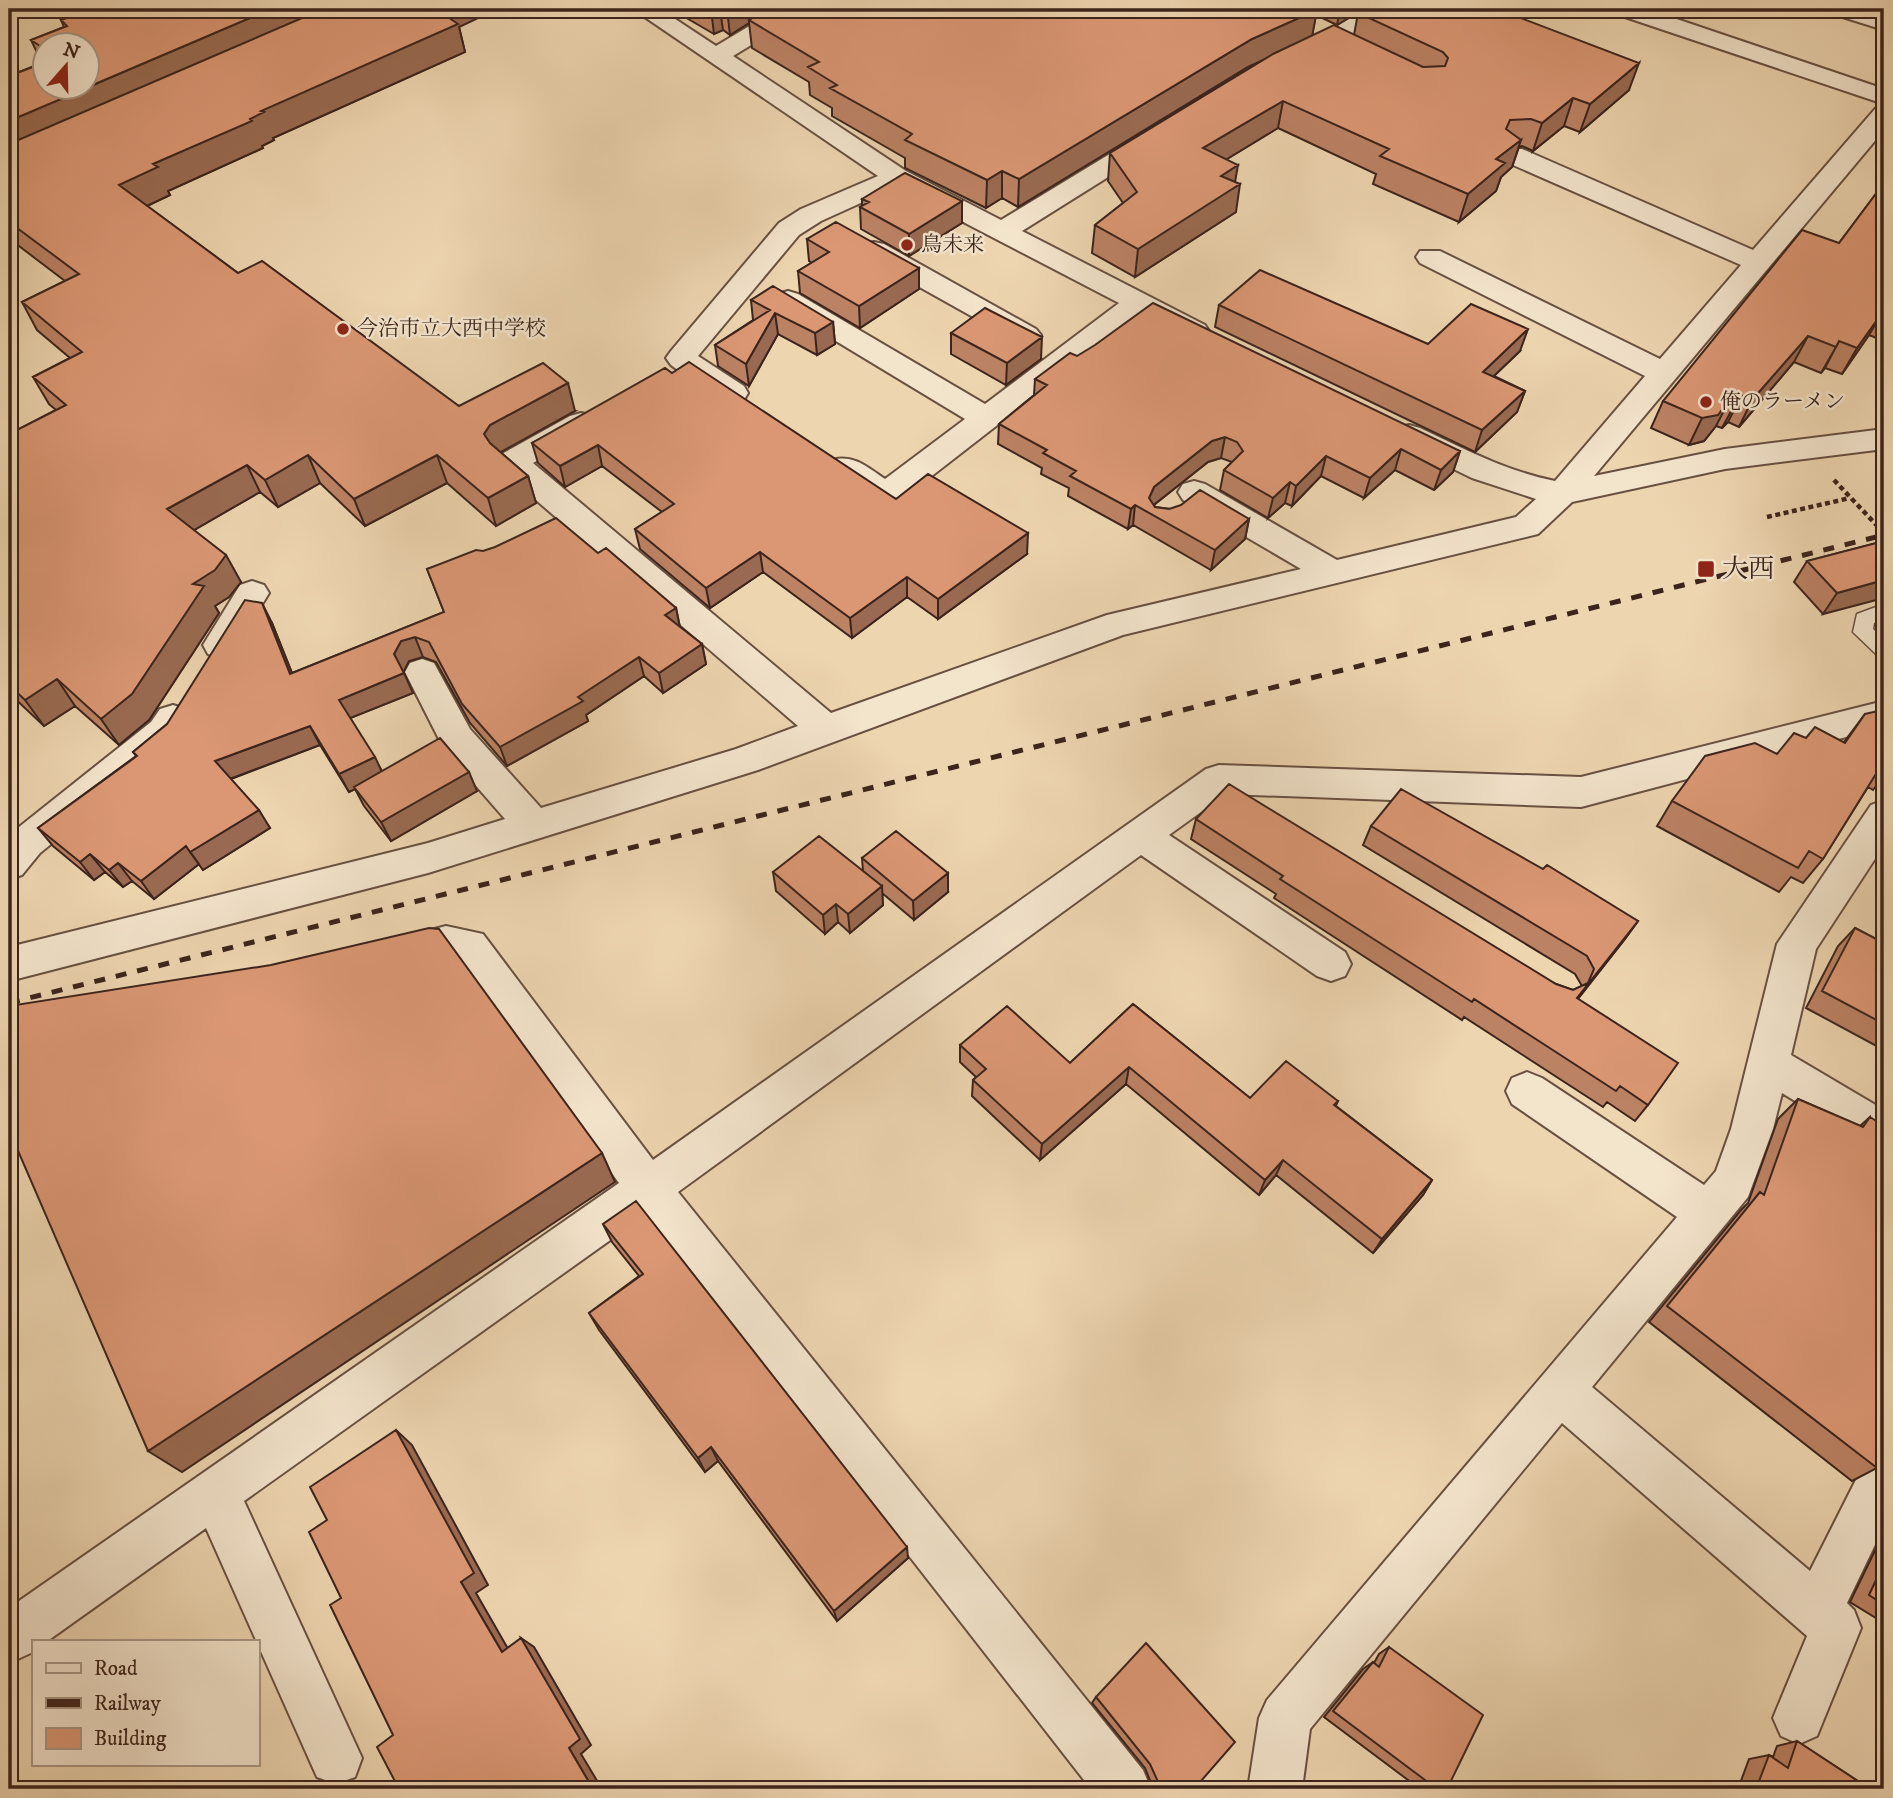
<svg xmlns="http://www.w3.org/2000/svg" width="1893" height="1798" viewBox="0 0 1893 1798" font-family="'IM FELL DW Pica','Noto Serif JP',serif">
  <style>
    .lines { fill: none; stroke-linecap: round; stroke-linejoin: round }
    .lane-casing { stroke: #685041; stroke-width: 3 }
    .street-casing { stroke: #685041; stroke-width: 4 }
    .path { stroke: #3c241c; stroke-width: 4.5; stroke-dasharray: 5 3.5; stroke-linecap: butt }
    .lane { fill: #f3e4cc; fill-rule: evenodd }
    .street { fill: #f3e4cc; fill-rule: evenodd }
    .rail { stroke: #3c241c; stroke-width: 5; stroke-dasharray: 11 11; stroke-linecap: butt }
    .wall { fill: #bc8264; stroke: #3c241c; stroke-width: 2; fill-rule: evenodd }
    .shaded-wall { fill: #996a51; stroke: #3c241c; stroke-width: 2 }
    .building { fill: #db9774; stroke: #3c241c; stroke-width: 2 }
    .poi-dot { fill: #8f2418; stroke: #f3e4cc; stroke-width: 2.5 }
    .labels { text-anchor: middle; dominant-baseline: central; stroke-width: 5; stroke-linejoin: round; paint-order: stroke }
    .far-poi-label { font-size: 21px; fill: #3c241c; stroke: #f3e4cc; text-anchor: start }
    .poi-label { font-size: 26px; fill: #3c241c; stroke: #f3e4cc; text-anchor: start }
  </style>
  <rect width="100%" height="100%" fill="#edd5b0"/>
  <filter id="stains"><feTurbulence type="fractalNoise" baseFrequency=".00286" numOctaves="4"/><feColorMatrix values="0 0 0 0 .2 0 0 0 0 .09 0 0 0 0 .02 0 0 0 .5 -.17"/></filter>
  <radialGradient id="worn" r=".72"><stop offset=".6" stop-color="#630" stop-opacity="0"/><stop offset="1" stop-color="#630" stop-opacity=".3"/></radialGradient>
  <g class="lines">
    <g class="lane-casing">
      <path id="lane" d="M1884,604V619L1874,623L1873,629L1884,639V657L1877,655L1853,632L1857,614Z"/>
    </g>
    <g class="street-casing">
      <path id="street" d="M633,9H660L716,46L778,9H806L802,14L733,56L906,171L1001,220L1146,132H1164L1168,137L1164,142L1022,231L1205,325L1209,331L1205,337L1195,340L1185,337L1140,314L897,503C893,504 890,506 886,506C873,506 835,478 828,467L833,460C854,454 868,468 885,479L965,419L778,306L774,300L778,294L788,291L798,294L985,404L1119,303L896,187L821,221L799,235L698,356L744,386L748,393L744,400C718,407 691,379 671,365L666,358L671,351L779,223L801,209L878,176Z
        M1368,9H1396L1359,35L1310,59H1292L1289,54L1292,49Z
        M1620,9H1647L1884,89V104L1622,16Z
        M1829,9H1864L1884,15V30L1833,14Z
        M1884,106V130L1594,476L1725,449L1884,429V449L1725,469L1572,502L1538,534L1123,635L758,770L428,873L9,981V947L428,843L505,819L444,749L405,672L410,663L422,659L434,663L470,729L541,808L736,749L798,726L500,469L495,462L500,455L570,416L581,413L592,416L596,423L592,430L533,463L831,713L1107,615L1301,569L1183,500L1178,492L1183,484L1194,481L1205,484L1337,560L1516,517L1536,499L1472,478L1398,442L1394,435L1398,428L1409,425L1420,428C1464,449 1506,471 1555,481L1645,376L1420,263L1416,257L1420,251H1440L1660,359L1741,265L1504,161L1500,155L1504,149H1522L1753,250L1875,109Z
        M874,242L884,244L1036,329L1041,335L1036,341L1026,344L1016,341L864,256L860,250L864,244Z
        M252,581L264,585L269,593L232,654L220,658L208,654L203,645L240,585Z
        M1884,701V727L1581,807L1226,794L1169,835L1345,952L1351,964L1345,976L1331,981L1317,976L1141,855L678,1192L1143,1770L1151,1789H1091L644,1216L244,1501L362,1758L355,1777L336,1784L317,1777L206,1528L46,1642H33V1652L9,1663V1608L619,1183L458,961C432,958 410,975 385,966L379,954L385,942L446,926L483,934L653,1160L1206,769L1219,765L1581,777Z
        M173,705L186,709L191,719L177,742L40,853L22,875L9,879V837L14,831L151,722L160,709Z
        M1884,800V845L1816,949L1791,1055L1884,1110V1151L1869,1146L1782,1093L1773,1129L1748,1197L1592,1387L1810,1571L1867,1458L1884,1451V1526L1847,1603L1854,1610L1861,1628L1817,1736L1799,1744L1781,1736L1773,1718L1807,1636L1562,1423L1310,1729L1302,1789H1248L1259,1718L1267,1700L1677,1217L1512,1104L1506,1091L1512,1078L1527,1072L1542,1078L1704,1185L1716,1171L1731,1129L1777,944L1871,805Z"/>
    </g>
    <path class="path" d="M1834,480L1884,533
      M1767,517L1850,498"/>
    <use href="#lane" class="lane"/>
    <use href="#street" class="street"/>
    <path class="rail" d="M9,1003L1884,535"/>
  </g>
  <path class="wall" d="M671,9H1363L1337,25L1316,15L1312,35H1354L1358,13L1517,17L1629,90L1580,132L1564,126L1533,151L1522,146L1519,147L1512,167L1501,177L1496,191L1459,222L1373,184L1376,174L1278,128L1227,159L1235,182L1236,212L1135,277L1092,253L1095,225L1123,203L1108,181L1110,153L1265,59L1248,67L1018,207L1002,198L986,208L905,168V158L832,116V108L810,95L809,82L752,48L749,23L730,35L723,30L714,34Z
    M61,20L459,27L465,52L273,138L274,140L262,146L263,148L168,191L170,195L147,206L238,273L459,406L575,411L500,452L528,476L536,503L496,526L447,483L365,526L320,483L278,507L260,492L194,530L241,582L229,597L215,606L219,613L149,720L119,745L75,706L44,726L9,693V434L56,410L49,404L33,377L70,358L37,330L22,302L65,281L15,243L9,246V76L42,63L31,40L64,27ZM46,46L88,88H46Z
    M1884,183V341L1869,335L1842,374L1825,368L1821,373L1794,362L1739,427L1728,422L1722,428L1716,426L1704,441L1689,445L1651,428L1663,401L1839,243Z
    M862,199L962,223L909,256L861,229L860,207L862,206Z
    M807,239L919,268V289L860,328L800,293L798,271L812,263L809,261Z
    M751,300L833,322L835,344L817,355L778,334L749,386L718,366L715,345L753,320Z
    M1219,305L1428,344L1520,351L1494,376L1525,391L1517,412L1475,452L1215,327Z
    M951,333L1041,359L1006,385L951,354Z
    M1077,356L1460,451L1453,472L1434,490L1395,470L1364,498L1321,476L1292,506L1285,503L1268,518L1220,490L1224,470L1232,462L1221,458L1208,462L1154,505L1155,507L1249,519L1245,539L1211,570L1133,525L1128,529L1068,496L1069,488L1041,474L1042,468L998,444L999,424L1034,395L1035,379Z
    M672,373L896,499L1027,554L938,619L907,597L852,638L763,572L710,608L640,549L635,529L662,512L602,466L565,487L538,463L532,443Z
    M1884,541L1823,614L1794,582L1807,561Z
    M483,551L598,553L676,608L680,627L702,644L706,664L663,693L644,676L586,715L588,721L507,766L470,723L436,662L423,657L409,661L403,672L413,693L350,718L382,771L477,791L391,841L364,806L355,789L349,792L320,745L231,779L270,828L203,870L199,864L154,899L132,881L123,887L105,872L94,880L53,846L38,828L136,756L133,752L167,724L272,623L292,673L444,612L427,569Z
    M1865,714H1884V776L1873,790L1868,787L1823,859L1803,883L1791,877L1779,892L1657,826L1672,801L1777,754L1806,738L1844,742Z
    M1196,819L1556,984L1573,990L1582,986L1575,974L1363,845L1371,826L1543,869L1638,921L1625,939L1578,999L1648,1105L1635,1121L1607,1102L1603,1107L1464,1017L1462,1020L1274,898L1276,894L1191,839Z
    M862,858L948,892L914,920L882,893L883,905L850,933L838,922L825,934L776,891L773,872L863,871Z
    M1855,928L1884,943V1050L1806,1008L1838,946Z
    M1133,1004L1250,1098L1338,1101L1336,1106L1432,1180L1423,1195L1373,1253L1276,1175L1259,1195L1126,1084L1040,1160L972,1096L973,1080L976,1077L960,1062V1045L1070,1063Z
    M1798,1099L1860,1126L1870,1117L1877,1468L1852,1481L1649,1322L1741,1210L1748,1203L1778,1119Z
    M603,1224L908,1558L837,1621L718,1461L705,1472L599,1330L589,1313L639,1276L612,1242Z
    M1884,1532V1623L1850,1602Z
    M1389,1647L1447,1789H1420L1324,1717L1363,1669L1373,1662L1374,1663L1379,1654Z
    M1096,1697L1194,1789H1153V1788L1145,1768L1092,1703Z
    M1797,1741L1870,1789H1738L1749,1759L1769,1755L1773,1757L1777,1746Z"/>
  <path class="shaded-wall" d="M271,9H343L9,155V121Z
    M435,9H497L459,27L465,52L273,138L274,140L262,146L263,148L168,191L170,195L132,213L119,185L153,164L250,119L261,111Z
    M711,9H720L723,30L714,34Z
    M727,9H773L749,20V23L730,35Z
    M972,9H993L972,22Z
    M1340,9H1363L1337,25Z
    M1495,9H1530L1487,36Z
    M1317,10L1312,37L1248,67L1018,207L1019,179L1252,39Z
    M1639,63L1629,90L1580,132L1590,104Z
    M1573,98L1564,126L1533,151L1542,123Z
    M1283,101L1278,128L1199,176L1203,148Z
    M1521,140L1512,167L1501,177L1496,191L1459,222L1468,194L1496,159Z
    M1238,165L1234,188L1240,184L1236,212L1135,277L1138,249L1221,176Z
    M1002,171V198L986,208L987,180Z
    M962,201V223L909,256V234Z
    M9,232L15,243L9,246Z
    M919,268V289L860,328L859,306Z
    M1884,310L1869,335L1842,374L1857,348Z
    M775,313L778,334L749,386L746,364Z
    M833,322L835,344L817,355L815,333Z
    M1528,329L1520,351L1476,393L1483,372Z
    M1808,336L1794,362L1739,427L1752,400Z
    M1042,337L1041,359L1006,385L1007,363Z
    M1839,341L1825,368L1821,373L1836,347Z
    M568,383L575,411L499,453L492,462L484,434L490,425Z
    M1525,391L1517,412L1475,452L1482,430Z
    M1742,395L1728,422L1722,428L1736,402Z
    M1730,399L1716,426L1704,441L1689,445L1702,418Z
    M1225,437L1221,458L1208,462L1151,507L1149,498L1154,487L1212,441Z
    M598,445L602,466L565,487L560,466Z
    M1401,449L1395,470L1364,498L1370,478Z
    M1460,451L1453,472L1434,490L1441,470Z
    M308,455L320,483L278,507L265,480Z
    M437,455L447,483L365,526L354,499Z
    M1326,456L1321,476L1292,506L1296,486Z
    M247,465L260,492L182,537L167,509Z
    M528,476L536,503L496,526L488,498Z
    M1290,482L1285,503L1268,518L1273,498Z
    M1135,505L1133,525L1128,529L1131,509Z
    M1249,519L1245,539L1211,570L1215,550Z
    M1028,533L1027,554L938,619V599Z
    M760,552L763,572L710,608L706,588Z
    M226,555L241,582L229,597L215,606L219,613L149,720L119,745L101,719L193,584Z
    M907,577V597L852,638L850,618Z
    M1884,580V598L1823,614L1837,593Z
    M262,603L272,623L300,693L290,674Z
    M676,608L680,628L665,615Z
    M415,637L423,657L409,661L403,673L394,654L401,641Z
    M702,644L706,664L663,693L659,673Z
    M639,657L644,676L586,715L588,721L507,766L500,747Z
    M404,673L413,693L348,719L339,700Z
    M57,679L75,706L44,726L25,700Z
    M310,726L320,745L227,780L215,761Z
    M375,757L384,776L349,792L339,774Z
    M469,772L477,791L391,841L381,822Z
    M259,810L270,828L203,870L190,852Z
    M186,846L199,864L154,899L141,881Z
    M90,854L105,872L94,880L80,862Z
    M118,863L132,881L123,887L109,870Z
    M948,873V892L914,920L913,901Z
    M882,886L883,905L850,933L848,914Z
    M836,904L838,922L825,934L823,915Z
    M1638,921L1625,939L1565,1015L1577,998Z
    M1129,1067L1126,1084L1040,1160L1042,1144Z
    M602,1153L615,1182L182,1472L148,1451Z
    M1283,1160L1276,1175L1259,1195L1265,1180Z
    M1432,1180L1423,1195L1373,1253L1382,1239Z
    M396,1430L412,1445L488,1585L476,1593L515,1661L502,1652L461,1582Z
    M711,1447L718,1461L705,1472L698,1458Z
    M907,1547L908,1558L837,1621L834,1611Z
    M521,1638L534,1647L591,1745L581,1754L602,1789H593L569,1748Z"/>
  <path class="building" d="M91,9H271L88,87V46H46V50L31,40L67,26L61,20Z
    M323,9H436L458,24L261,111L264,112L250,119L252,121L153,164L158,167L119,185L238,273L262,261L459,406L543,363L568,383L490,425L484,434L490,443L528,476L488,498L437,455L354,499L308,455L265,480L247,465L167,509L226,555L215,570L193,584L204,586L132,694L101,719L57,679L25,700L9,685V434L66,405L33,377L82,352L22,302L79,274L9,222V144Z
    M768,9H954L976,16L985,14L992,9L1317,10L1252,39L1019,179L1002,171L987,180L905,140L912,134L830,88L837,85L808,67L819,62L749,20Z
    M1366,9H1497L1639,63L1590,104L1573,98L1542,123L1531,119L1510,120L1506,129L1521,140L1496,159L1505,163L1468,194L1380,156L1389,149L1283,101L1203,148L1238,165L1221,176L1240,184L1138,249L1095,225L1137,192L1110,153L1273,54L1334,25L1423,67L1445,66L1448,58L1443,52L1358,13Z
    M46,62V88H87L9,121V76Z
    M905,173L962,201L909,234L860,207L869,202L862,199Z
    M1884,183V310L1857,348L1839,341L1836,347L1808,336L1752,400L1742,395L1736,402L1730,399L1718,415L1702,418L1663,401L1802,230L1839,243Z
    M836,222L919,268L859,306L798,271L829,252L807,239Z
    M1260,270L1428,344L1471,304L1528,329L1483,372L1525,391L1482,430L1219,305Z
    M773,286L833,322L815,333L775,313L746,364L715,345L770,310L751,300Z
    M1153,303L1460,451L1441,470L1401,449L1370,478L1326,456L1296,486L1290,482L1273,498L1224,470L1243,451L1237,442L1225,437L1212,441L1154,487L1149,498L1155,507L1169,509L1181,505L1200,490L1249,519L1215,550L1135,505L1131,509L1070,476L1076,471L1043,453L1047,450L999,424L1047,385L1035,379L1070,353L1077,356L1095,345Z
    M985,308L1042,337L1007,363L951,333Z
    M689,362L896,499L928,474L1028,533L938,599L907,577L850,618L760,552L706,588L635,529L674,504L598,445L560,466L532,443L665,368L672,373Z
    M556,518L598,553L606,548L676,608L665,615L702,644L659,673L639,657L578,697L583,701L500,747L462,704L429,642L415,637L401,641L394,654L404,673L339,700L375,757L339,774L310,726L215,761L259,810L190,852L186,846L141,881L118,863L109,870L90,854L80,862L38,828L137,756L133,752L167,724L245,600L262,603L290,674L444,612L427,569L476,550L483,551L495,547Z
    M1884,541V580L1837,593L1807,561Z
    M1878,711L1884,714V761L1823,859L1809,851L1798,868L1672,801L1705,756L1755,743L1777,754L1794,733L1806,738L1815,727L1845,743L1865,714Z
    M440,738L469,772L381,822L354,787Z
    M1229,784L1556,984L1573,990L1588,983L1594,969L1587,956L1371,826L1401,789L1543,869L1547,865L1638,921L1577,998L1678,1063L1648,1105L1620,1086L1616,1091L1474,999L1472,1002L1280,879L1283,876L1196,819Z
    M896,831L948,873L913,901L862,858Z
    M819,836L882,886L848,914L836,904L823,915L773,872Z
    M429,928L439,929L602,1153L148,1451L9,1130V1006L271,965Z
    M1855,928L1884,943V1024L1822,991Z
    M1133,1004L1250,1098L1286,1061L1338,1101L1334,1105L1432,1180L1382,1239L1283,1160L1265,1180L1129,1067L1042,1144L973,1080L986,1069L960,1045L1007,1006L1070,1063Z
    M1798,1099L1863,1127L1870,1117L1884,1126V1454L1877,1468L1667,1306L1760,1192L1764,1195Z
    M636,1201L907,1547L834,1611L711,1447L698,1458L589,1313L643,1274L603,1224Z
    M396,1430L474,1573L461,1582L502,1652L521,1638L580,1739L569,1748L593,1789H399L377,1747L393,1735L330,1605L341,1598L309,1532L327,1520L310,1487Z
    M1884,1563V1605L1869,1595Z
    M1146,1643L1235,1742L1194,1789H1158L1157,1788L1159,1784L1150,1764L1096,1697Z
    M1389,1647L1483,1715L1447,1789H1437L1333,1711L1373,1662L1379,1667Z
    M1797,1741L1870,1789H1756L1769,1755L1788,1768Z"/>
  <g class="poi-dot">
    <circle cx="907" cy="245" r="7"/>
    <circle cx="343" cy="329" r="7"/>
    <circle cx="1706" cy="402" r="7"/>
    <rect x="1697" y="560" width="18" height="18" rx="3.5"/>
  </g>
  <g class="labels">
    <g class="far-poi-label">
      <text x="921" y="245">鳥未来</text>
      <text x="357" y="329">今治市立大西中学校</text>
      <text x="1720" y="402">俺のラーメン</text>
    </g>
    <g class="poi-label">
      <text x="1722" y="569">大西</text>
    </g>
  </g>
  <rect width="1893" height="1798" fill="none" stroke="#edd5b0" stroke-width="35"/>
  <rect x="10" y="10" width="1872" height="1777" fill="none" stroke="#3c241c" stroke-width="3.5"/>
  <rect x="18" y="18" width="1858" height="1763" fill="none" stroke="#3c241c" stroke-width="2"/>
  <rect x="32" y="1640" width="228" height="126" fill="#f3e4cc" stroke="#aa9786" stroke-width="2"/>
  <rect x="46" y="1663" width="35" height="10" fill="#f3e4cc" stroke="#aa9786" stroke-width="2"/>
  <text x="94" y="1675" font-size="21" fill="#3c241c">Road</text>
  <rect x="46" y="1698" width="35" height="10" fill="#3c241c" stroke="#aa9786" stroke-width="2"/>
  <text x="94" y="1710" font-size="21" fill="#3c241c">Railway</text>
  <rect x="46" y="1728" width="35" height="21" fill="#db9774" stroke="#aa9786" stroke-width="2"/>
  <text x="94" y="1745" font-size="21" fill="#3c241c">Building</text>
  <g transform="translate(66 66) rotate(20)"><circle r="33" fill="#f3e4cc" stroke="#aa9786" stroke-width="2"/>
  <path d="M0-5L12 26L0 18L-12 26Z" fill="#8f2418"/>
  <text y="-10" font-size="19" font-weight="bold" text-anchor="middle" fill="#3c241c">N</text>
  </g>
  <rect width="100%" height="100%" filter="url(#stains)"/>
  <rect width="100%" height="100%" fill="url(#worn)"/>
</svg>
